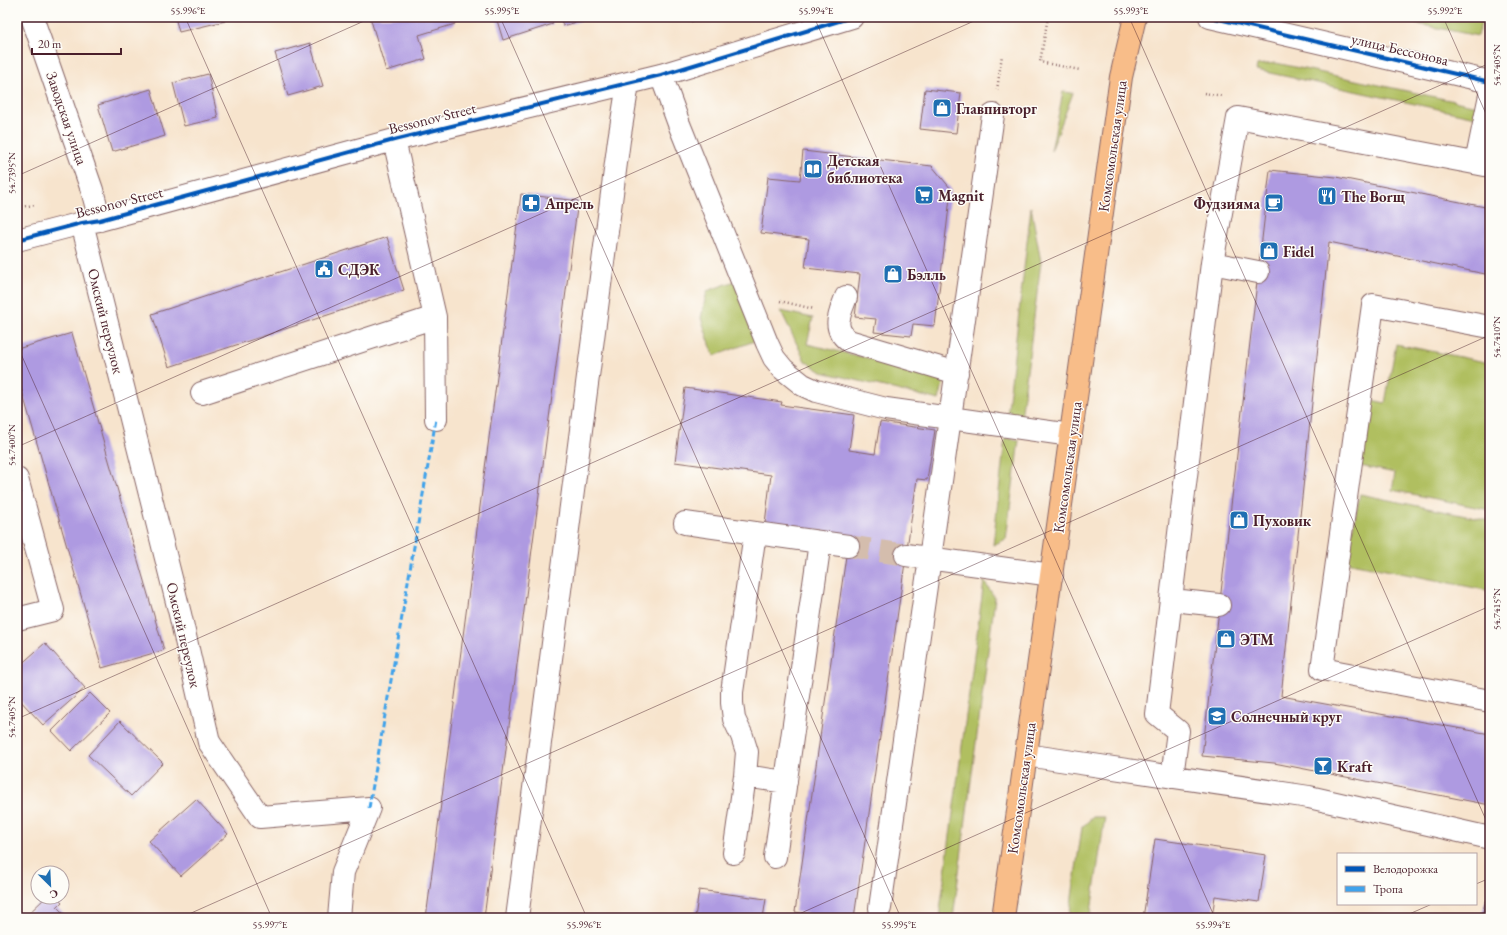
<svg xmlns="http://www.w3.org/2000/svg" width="1507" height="935" viewBox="0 0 1507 935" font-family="'EB Garamond',serif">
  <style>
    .green { fill: #b0bf61; stroke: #7d6f46 }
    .building { fill: #ae9ae1 }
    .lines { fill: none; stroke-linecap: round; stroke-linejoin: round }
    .minor-tunnel { stroke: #d4bdad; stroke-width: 22; stroke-dasharray: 22 11; stroke-linecap: butt }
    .minor-casing { stroke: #876464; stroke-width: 24 }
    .major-casing { stroke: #876464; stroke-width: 24 }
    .path { stroke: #876464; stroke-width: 2.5; stroke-dasharray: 1 3; stroke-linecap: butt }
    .minor { stroke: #fff; stroke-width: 22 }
    .major { stroke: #f8bd89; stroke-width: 22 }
    .quiet { stroke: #40a2eb; stroke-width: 3; stroke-dasharray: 6 3; stroke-linecap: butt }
    .cycleway-casing { stroke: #fdfcf7; stroke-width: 6 }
    .cycleway { stroke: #0057b8; stroke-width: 4 }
    .ticks { fill: none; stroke: #4a1f2b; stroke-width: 1; stroke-opacity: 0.45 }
    .labels { text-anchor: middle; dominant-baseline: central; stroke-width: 3; stroke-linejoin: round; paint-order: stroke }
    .street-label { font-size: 15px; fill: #4a1f2b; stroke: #fdfcf7 }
    .poi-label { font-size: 15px; font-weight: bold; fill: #4a1f2b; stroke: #fdfcf7; text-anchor: start }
    .neatline { fill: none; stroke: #4a1f2b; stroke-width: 1.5 }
    .ticks-label { font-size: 10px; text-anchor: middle; fill: #4a1f2b }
  </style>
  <rect width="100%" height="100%" fill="#fdfcf7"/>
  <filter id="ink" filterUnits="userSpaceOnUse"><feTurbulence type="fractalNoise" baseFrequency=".025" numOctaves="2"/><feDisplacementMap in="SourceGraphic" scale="8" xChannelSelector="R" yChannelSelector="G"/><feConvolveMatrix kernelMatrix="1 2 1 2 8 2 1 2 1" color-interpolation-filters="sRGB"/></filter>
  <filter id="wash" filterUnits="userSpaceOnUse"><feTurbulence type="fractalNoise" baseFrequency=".012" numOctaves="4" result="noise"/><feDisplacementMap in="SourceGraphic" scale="16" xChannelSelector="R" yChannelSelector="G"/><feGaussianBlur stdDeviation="0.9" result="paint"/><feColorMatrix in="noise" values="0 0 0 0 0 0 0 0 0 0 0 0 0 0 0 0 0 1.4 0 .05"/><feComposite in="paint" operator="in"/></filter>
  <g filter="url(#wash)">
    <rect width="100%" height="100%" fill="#f7e4cd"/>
    <path class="green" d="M1383,17H1477L1482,18L1478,36Z
      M1276,63L1482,107L1480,118L1256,70L1257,65Z
      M1063,92L1073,93L1051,151Z
      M1031,207L1041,262L1021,419L1007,417Z
      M735,281L757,340L714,356L701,318L707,291Z
      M781,311L813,318L807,344L945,376L939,400L822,372L805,361Z
      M1396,344L1490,363V510L1392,490L1395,473L1355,465L1368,399L1385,403Z
      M1005,438L1019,440L1006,539L993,545Z
      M1360,494L1490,521V591L1346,562Z
      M984,581L995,598L953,918H939Z
      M1093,817H1105L1090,918H1069L1082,827Z"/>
    <g id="blocks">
      <path class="building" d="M175,17H224L225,21L179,32Z
        M370,17H453L455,24L419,35L426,59L386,71Z
        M496,17H550L553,24L503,40Z
        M560,17H582L583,20L563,26Z
        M310,43L323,86L288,96L275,53Z
        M208,74L218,118L184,126L173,83Z
        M151,89L165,136L112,152L98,105Z
        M925,89L961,93L956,133L920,129Z
        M803,151L932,166L951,189L935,326L913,324L911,336L874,332L876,319L855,317L860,274L805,268L809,239L761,233L768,177L800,180Z
        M1270,170L1336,177L1490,208V275L1329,242L1281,696L1490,734V805L1274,763L1202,756Z
        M521,194L578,201L550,411L484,918H426Z
        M387,237L404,290L169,367L152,314Z
        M72,333L164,650L102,668L17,374V349Z
        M685,388L782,402L781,405L854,415L849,450L875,454L880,422L935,430L927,480L917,479L854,918H835L795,912L849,535L765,523L771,475L675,462Z
        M45,643L85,688L43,725L17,697V668Z
        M90,693L110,713L71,751L52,731Z
        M120,721L163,763L131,796L88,755Z
        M196,799L228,834L181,876L149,841Z
        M1155,839L1266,855L1259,902L1215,896L1212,918H1143Z
        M699,890L766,899L763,918H695Z
        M1490,895V918H1481L1485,903Z
        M46,897H57L62,902L57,907L68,918H24Z"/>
    </g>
  </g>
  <g filter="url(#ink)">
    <use href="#blocks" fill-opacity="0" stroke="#876464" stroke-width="1"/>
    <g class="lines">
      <path class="minor-tunnel" d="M848,546L906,555"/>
      <g class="minor-casing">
        <path id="minor" d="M32,17L92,190L100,220
          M1210,17L1490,82
          M661,75L679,124L767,343L774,358L783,369L803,385L816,391L886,409L950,418L993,115
          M394,140L435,317L436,419
          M1476,163L1490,95
          M82,223L180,614L209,742L260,817L369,808L343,872L339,918
          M17,240L82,223L100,220L394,140L661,75L852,17
          M1212,263L1258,272
          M846,297C840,314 831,328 849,341L957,373
          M1490,327L1373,305L1322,669L1490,701
          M202,393L435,317
          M17,479L53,610L17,619
          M685,523L848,546
          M906,555L1052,575
          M1172,600L1219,605
          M1026,755L1309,797L1490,838
          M745,776L786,782
          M1172,777L1178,731L1157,714L1212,263L1238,118L1490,166
          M734,853L745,776L747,752L742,736L734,719L732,703V692L755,533
          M775,857L820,542
          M880,908L950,418L1071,435
          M517,918L619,140L628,84"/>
      </g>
      <g class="major-casing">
        <path id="major" d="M1003,918L1121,77L1135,17"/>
      </g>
      <path class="path" d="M691,17L693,24
        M1048,17L1040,62L1080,70
        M997,90L1002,55
        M1204,93L1223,96
        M17,207L36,205
        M780,301L814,309"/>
      <use href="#minor" class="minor"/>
      <use href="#major" class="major"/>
      <path class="quiet" d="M17,492L21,494
        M369,808L436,419"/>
      <g class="cycleway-casing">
        <path id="cycleway" d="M1210,17L1490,82
          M17,240L82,223L100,220L394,140L661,75L852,17"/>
      </g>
      <use href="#cycleway" class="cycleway"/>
    </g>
  </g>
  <path class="ticks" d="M185,17L587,918M500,17L901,918M814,17L1215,918M1129,17L1490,829M1443,17L1490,123M17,176L373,17M17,345L272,918M17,447L983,17M17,719L1490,63M1476,884L1490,878M180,918L1490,335M790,918L1490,606M1400,918L1432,904"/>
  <defs>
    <g id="shop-square" transform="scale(1)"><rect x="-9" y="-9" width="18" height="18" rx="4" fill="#1f6fb2" stroke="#fdfcf7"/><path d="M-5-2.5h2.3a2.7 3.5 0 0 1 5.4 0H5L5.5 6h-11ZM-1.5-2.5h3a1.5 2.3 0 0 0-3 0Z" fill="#fff"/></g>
    <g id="library-square" transform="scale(1)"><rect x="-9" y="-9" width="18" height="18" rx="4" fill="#1f6fb2" stroke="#fdfcf7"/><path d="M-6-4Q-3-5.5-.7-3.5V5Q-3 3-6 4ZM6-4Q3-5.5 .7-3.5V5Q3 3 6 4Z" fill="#fff"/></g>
    <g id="supermarket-square" transform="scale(1)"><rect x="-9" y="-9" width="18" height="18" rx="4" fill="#1f6fb2" stroke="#fdfcf7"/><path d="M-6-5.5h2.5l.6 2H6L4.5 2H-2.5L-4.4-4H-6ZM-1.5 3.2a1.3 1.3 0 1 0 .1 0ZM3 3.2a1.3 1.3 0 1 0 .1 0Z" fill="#fff"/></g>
    <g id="restaurant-square" transform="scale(1)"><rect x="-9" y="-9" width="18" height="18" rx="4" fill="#1f6fb2" stroke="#fdfcf7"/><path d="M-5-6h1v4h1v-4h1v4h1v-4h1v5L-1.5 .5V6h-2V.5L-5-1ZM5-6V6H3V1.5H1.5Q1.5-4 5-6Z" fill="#fff"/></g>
    <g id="pharmacy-square" transform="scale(1)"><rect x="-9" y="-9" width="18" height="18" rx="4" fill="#1f6fb2" stroke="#fdfcf7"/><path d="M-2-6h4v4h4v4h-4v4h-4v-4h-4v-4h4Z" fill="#fff"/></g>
    <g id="cafe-square" transform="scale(1)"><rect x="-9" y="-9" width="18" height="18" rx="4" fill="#1f6fb2" stroke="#fdfcf7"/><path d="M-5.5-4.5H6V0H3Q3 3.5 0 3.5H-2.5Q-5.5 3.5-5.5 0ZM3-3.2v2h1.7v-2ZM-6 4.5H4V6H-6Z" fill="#fff"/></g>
    <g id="civic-square" transform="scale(1)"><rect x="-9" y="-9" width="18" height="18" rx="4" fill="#1f6fb2" stroke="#fdfcf7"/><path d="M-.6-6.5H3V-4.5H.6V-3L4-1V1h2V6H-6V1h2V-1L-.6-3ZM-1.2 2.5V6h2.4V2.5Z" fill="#fff"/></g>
    <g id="school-square" transform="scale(1)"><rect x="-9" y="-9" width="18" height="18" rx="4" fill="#1f6fb2" stroke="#fdfcf7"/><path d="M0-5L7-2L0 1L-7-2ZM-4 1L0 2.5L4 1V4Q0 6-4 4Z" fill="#fff"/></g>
    <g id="bar-square" transform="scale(1)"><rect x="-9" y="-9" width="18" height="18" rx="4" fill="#1f6fb2" stroke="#fdfcf7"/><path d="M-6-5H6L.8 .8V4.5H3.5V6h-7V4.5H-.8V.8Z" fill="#fff"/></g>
  </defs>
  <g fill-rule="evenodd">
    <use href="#shop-square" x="942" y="108"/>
    <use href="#library-square" x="813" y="169"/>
    <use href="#supermarket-square" x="924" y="195"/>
    <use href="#restaurant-square" x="1327" y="196"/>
    <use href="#pharmacy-square" x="531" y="203"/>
    <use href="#cafe-square" x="1274" y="203"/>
    <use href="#shop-square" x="1269" y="251"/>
    <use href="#civic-square" x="324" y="269"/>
    <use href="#shop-square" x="893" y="274"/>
    <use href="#shop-square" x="1239" y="520"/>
    <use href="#shop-square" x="1226" y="639"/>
    <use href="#school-square" x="1217" y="716"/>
    <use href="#bar-square" x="1323" y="766"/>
  </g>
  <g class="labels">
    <g class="street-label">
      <text transform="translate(1400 49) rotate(13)">улица Бессонова</text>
      <text transform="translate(67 118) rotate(71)">Заводская улица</text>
      <text transform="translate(432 118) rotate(-14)">Bessonov Street</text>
      <text transform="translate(1112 146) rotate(-82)">Комсомольская улица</text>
      <text transform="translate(119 202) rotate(-14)">Bessonov Street</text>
      <text transform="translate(106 321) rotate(76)">Омский переулок</text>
      <text transform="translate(1067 467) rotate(-82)">Комсомольская улица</text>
      <text transform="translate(184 635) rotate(77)">Омский переулок</text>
      <text transform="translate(1021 788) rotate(-82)">Комсомольская улица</text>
    </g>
    <g class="poi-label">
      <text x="956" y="108">Главпивторг</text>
      <text x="827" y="160">Детская<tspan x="827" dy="17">библиотека</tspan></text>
      <text x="938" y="195">Magnit</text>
      <text x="1341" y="196">The Borщ</text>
      <text x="545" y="203">Апрель</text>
      <text x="1260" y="203" text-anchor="end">Фудзияма</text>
      <text x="1283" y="251">Fidel</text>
      <text x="338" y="269">СДЭК</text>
      <text x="907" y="274">Бэлль</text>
      <text x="1253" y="520">Пуховик</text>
      <text x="1240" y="639">ЭТМ</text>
      <text x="1231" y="716">Солнечный круг</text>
      <text x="1337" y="766">Kraft</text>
    </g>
  </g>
  <rect width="1507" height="935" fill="none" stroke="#fdfcf7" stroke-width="44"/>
  <rect x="1337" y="853" width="140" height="52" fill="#fdfcf7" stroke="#b5a4a5"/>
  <rect x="1345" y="866" width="20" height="6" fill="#0057b8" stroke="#b5a4a5"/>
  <text x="1373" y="873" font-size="12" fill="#4a1f2b">Велодорожка</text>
  <rect x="1345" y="886" width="20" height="6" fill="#40a2eb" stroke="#b5a4a5"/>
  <text x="1373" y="893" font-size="12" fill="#4a1f2b">Тропа</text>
  <g transform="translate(50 885) rotate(156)"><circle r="19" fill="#fdfcf7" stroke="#b5a4a5"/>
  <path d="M0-3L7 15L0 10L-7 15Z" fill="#1f6fb2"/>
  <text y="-6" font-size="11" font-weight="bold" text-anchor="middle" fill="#4a1f2b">С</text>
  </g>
  <path d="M32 48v6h89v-6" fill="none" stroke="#4a1f2b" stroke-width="2"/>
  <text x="38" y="48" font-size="12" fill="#4a1f2b" stroke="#fdfcf7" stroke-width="3" paint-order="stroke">20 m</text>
  <rect x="22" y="22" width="1463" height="891" class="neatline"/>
  <g class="ticks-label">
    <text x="188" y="14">55.996°E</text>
    <text x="502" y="14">55.995°E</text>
    <text x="816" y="14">55.994°E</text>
    <text x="1131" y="14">55.993°E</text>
    <text x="1445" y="14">55.992°E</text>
    <text transform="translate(1496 65) rotate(-90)" y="4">54.7405°N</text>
    <text transform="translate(11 173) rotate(-90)" y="4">54.7395°N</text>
    <text transform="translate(1496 337) rotate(-90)" y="4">54.7410°N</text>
    <text transform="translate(11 445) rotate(-90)" y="4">54.7400°N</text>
    <text transform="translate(1496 609) rotate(-90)" y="4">54.7415°N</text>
    <text transform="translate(11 717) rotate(-90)" y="4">54.7405°N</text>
    <text x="270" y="928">55.997°E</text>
    <text x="584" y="928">55.996°E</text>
    <text x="899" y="928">55.995°E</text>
    <text x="1213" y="928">55.994°E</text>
  </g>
</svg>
